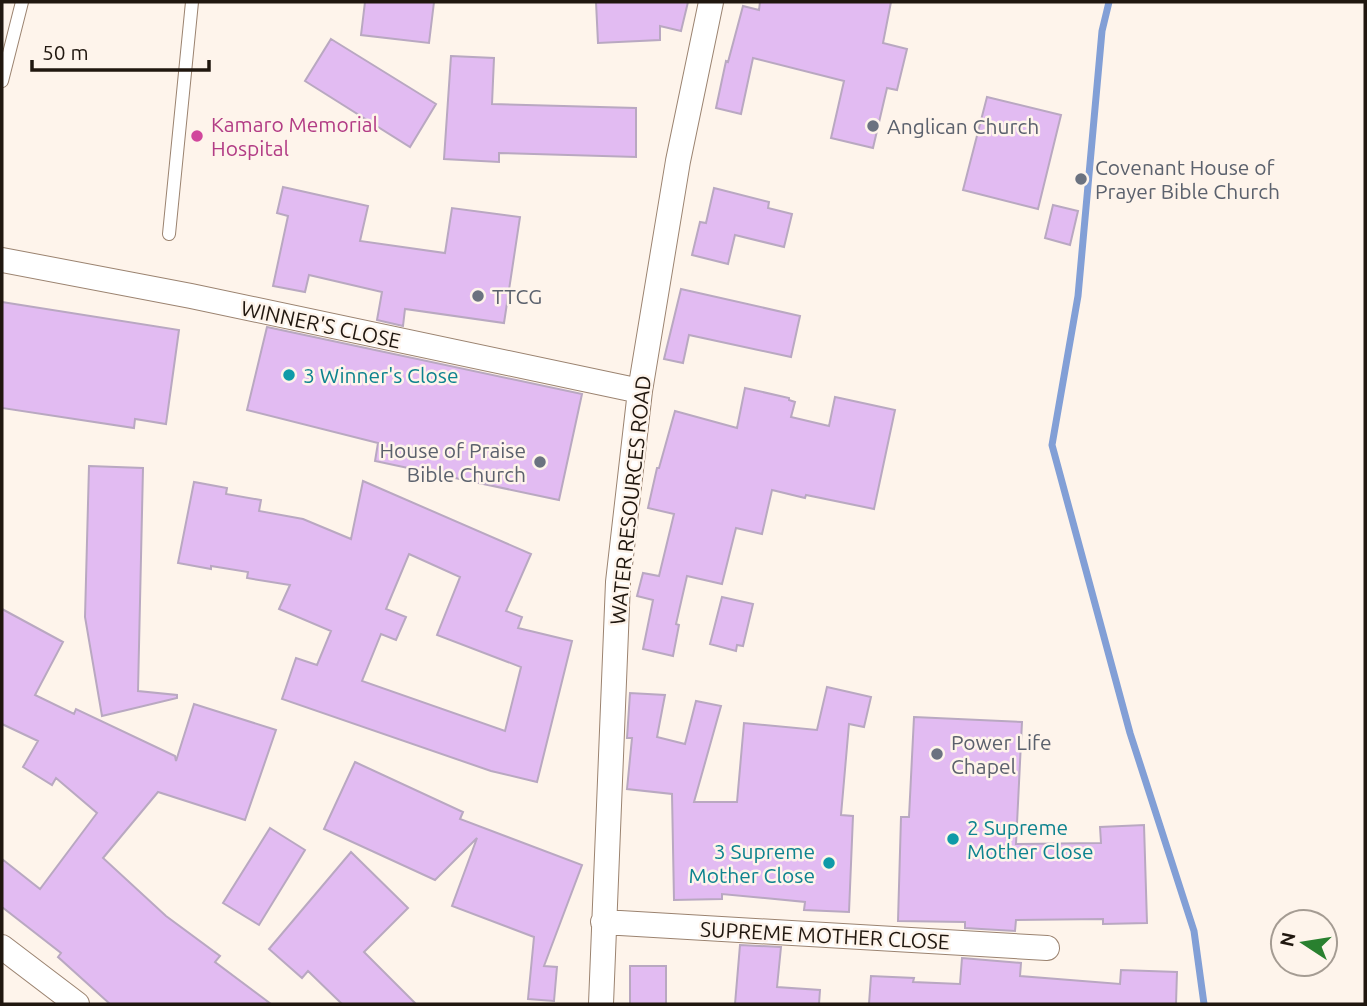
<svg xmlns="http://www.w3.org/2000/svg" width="1367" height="1006" viewBox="0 0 1367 1006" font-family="Ubuntu,sans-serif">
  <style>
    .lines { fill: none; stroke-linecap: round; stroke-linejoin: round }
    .stream { stroke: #829fd6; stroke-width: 7 }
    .building { fill: #e2bbf2; stroke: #b9a8c1; stroke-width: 2; fill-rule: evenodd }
    .lane-casing { stroke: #9b8370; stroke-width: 14 }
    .street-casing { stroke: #9b8370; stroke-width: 26 }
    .lane { stroke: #fff; stroke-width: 12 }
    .street { stroke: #fff; stroke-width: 24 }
    .worship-dot { fill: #6b7280; stroke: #fef4eb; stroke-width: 2.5 }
    .hotel-dot { fill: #d1479c; stroke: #fef4eb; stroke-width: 2.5 }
    .culture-dot { fill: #0f9aa8; stroke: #fef4eb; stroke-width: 2.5 }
    .labels { text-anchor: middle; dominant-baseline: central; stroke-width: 5; stroke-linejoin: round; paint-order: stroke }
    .hotel-label { font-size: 21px; fill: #b23c85; stroke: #fef4eb; text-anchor: start }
    .worship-label { font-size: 21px; fill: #5b616d; stroke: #fef4eb; text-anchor: start }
    .street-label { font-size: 21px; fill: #20170f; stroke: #fef4eb }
    .culture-label { font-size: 21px; fill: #0d838f; stroke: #fef4eb; text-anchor: start }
  </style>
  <rect width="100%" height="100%" fill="#fef4eb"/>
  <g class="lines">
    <path class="stream" d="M1109,2L1102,31L1078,296L1052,445L1130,733L1194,931L1204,1004"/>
  </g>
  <path class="building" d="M365,2H434L429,43L361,35Z
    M596,2H688L681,31L660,26V40L598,43Z
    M760,2H891L883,43L907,49L897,90L887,88L873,148L831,138L844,81L753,58L741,114L716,108L726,61L728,62L743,6L759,10Z
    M331,39L436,104L410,147L305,81Z
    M451,56L494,58L492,104L636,108V157L499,153V162L444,159Z
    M987,97L1061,115L1038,209L963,190Z
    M283,187L368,206L360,241L445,253L452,208L520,217L504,323L405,309L403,326L377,320L382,292L309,275L305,292L273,286L288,216L277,213Z
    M714,188L769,202L768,208L792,214L784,247L735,235L728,264L692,255L700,222L706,223Z
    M1053,205L1078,211L1070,245L1045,238Z
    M681,289L800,316L791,357L689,335L683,363L664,359Z
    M2,302L179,330L166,424L135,419L134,428L2,408Z
    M267,327L582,394L559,500L375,461L378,443L247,410Z
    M745,388L789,398V400L795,402L791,417L829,426L835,397L895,410L874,509L806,495L805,498L772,490L762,534L736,528L722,584L687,576L676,624L679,625L673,656L643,649L653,600L637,596L643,573L659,576L674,514L648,508L657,468H659L675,411L737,428Z
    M89,466L143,468L138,691L177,695V698L102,716L85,617Z
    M363,481L531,554L506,611L522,617L518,628L572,641L537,782L491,771L282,699L296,658L317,665L331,631L279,609L290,585L247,578L248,572L211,566V569L178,563L194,482L227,488L226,494L261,500L259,511L303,519L351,539ZM409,554L460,577L437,635L521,667L505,731L362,681L381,634L396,640L406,617L386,609Z
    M722,597L753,604L743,646L737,645L736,651L710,644Z
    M2,609L63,642L35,695L74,714L76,709L175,756L176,761L194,704L276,730L245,820L158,792L103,858L166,916L220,956L215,962L271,1004H110L58,957L61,953L2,907V859L40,889L97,813L56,778L52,785L23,767L38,741L2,724Z
    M827,687L871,697L864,727L849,724L841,815L853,816L849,912L804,910L805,902L722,894V899L674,900L672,794L627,789L632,738H627L630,693L665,695L657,737L685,744L696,701L721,706L694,802H737L744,723L817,730Z
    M914,717L1022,722L1016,844L1101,843L1100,827L1144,825L1147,923L1103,924V919L1016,920L1015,931L965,928V922L898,921L901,817H909Z
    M355,762L463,812L460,819L582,865L544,966L557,967L554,1001L528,999L534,937L452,906L477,838L435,880L324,829Z
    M270,828L305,850L259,925L223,903Z
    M351,852L408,908L364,952L416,1004H342L308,971L302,978L269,949Z
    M740,945L781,947L777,987L820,990L819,1004H735Z
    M962,958L1021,963L1020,976L1120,984L1121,970L1177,972L1176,1004H869L871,976L914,978L913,982L960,984Z
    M630,966H666V1004H630Z"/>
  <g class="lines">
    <g class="lane-casing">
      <path id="lane" d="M2,81L22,2
        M169,234L192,2"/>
    </g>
    <g class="street-casing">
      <path id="street" d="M2,260L191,296L640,391
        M603,922L1047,948
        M2,947L77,1004
        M601,1004L618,582L640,391L678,161L711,2"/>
    </g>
    <use href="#lane" class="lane"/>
    <use href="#street" class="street"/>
  </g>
  <g class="worship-dot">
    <circle cx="873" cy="126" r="7"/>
    <circle cx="1081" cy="179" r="7"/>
    <circle cx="478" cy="296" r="7"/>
    <circle cx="540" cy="462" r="7"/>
    <circle cx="937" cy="754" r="7"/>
  </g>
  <circle class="hotel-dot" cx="197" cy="136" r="7"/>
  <g class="culture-dot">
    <circle cx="289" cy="375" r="7"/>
    <circle cx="953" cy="839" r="7"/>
    <circle cx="829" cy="863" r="7"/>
  </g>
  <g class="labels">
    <g class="hotel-label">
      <text x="211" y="124">Kamaro Memorial<tspan x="211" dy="24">Hospital</tspan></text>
    </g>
    <g class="worship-label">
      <text x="887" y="126">Anglican Church</text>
      <text x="1095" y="167">Covenant House of<tspan x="1095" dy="24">Prayer Bible Church</tspan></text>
      <text x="492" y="296">TTCG</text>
      <text x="526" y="450" text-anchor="end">House of Praise<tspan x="526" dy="24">Bible Church</tspan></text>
      <text x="951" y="742">Power Life<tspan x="951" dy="24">Chapel</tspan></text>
    </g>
    <g class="street-label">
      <text transform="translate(321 324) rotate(12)">WINNER'S CLOSE</text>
      <text transform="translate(630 500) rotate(-84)">WATER RESOURCES ROAD</text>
      <text transform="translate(825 935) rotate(3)">SUPREME MOTHER CLOSE</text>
    </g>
    <g class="culture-label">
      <text x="303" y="375">3 Winner's Close</text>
      <text x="967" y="827">2 Supreme<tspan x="967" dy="24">Mother Close</tspan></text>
      <text x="815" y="851" text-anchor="end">3 Supreme<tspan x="815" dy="24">Mother Close</tspan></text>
    </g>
  </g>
  <rect width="1367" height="1006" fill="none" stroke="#20170f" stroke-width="7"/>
  <g transform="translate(1304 943) rotate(282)"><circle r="33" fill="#fef4eb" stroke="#a59c93" stroke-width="2"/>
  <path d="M0-5L12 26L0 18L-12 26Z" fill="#29802f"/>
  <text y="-10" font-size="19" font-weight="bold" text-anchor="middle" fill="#20170f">N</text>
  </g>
  <path d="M32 60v10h177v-10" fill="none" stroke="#20170f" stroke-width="3.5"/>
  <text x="42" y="60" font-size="21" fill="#20170f" stroke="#fef4eb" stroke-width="5" paint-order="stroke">50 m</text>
</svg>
